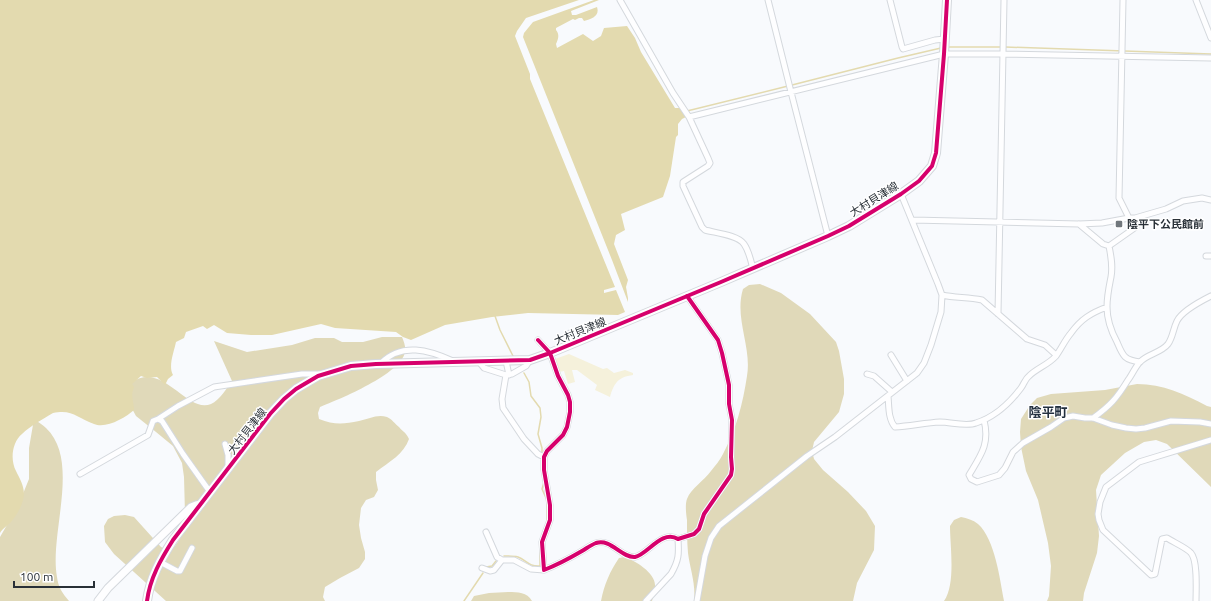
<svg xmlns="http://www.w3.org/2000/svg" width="1211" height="601" viewBox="0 0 1211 601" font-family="Ubuntu,'Noto Sans JP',sans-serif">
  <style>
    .green { fill: #f5f1db }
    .forest { fill: #e0d9b9 }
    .water { fill: #e3daaf }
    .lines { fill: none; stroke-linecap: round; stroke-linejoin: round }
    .stream { stroke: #e3daaf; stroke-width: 1.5 }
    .street-casing { stroke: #d4d8dd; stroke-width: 7 }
    .secondary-casing { stroke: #d4d8dd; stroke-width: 9 }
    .primary-casing { stroke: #d4d8dd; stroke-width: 10 }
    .street { stroke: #fefeff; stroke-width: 5 }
    .secondary { stroke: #fefeff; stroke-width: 7 }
    .primary { stroke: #fefeff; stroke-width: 8 }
    .cycleway-casing { stroke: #fff; stroke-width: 6 }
    .cycleway { stroke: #d6006c; stroke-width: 4 }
    .poi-dot { fill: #71777c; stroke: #fff; stroke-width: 1.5 }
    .labels { text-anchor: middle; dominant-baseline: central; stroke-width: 3; stroke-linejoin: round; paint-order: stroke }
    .street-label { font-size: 11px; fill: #293037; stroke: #fff }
    .poi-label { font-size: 11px; font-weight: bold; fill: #293037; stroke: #fff; text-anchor: start }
    .quarter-label { font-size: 13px; font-weight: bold; fill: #222f3e; stroke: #fff }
  </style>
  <rect width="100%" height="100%" fill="#f8fafd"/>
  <path class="green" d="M569,354L603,369L607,368L614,373L625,370L633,373V375C618,377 614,383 610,397L595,390L597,385L577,370H572L575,382L568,384L564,371L559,372L555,359Z"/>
  <path class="forest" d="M760,284L781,293L810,314L836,342L839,351L844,379V394L839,412L814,442L812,451L814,459L823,470L848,492L866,511L875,526L874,550L857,583L853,601H694C696,584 690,569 688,553C687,542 687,531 687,520C686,514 685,504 687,499C691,488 704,481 711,471C715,466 720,460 723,454C736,430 743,403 747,376C752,347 734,318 743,289L749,285Z
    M382,337H402C404,342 406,347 405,352C401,374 340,399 320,407L318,413L319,419C334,425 344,424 359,421C369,419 377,414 387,417C392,419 395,424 399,427C403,432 406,432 409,439C404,454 389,462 376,472V480L378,490L374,497L366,500L361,508L359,525L361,538L365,552V559L359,568L340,578L325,587L323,597L325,601H166L114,554L105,542L104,526L108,519L114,516L125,515L134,517L161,547L166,549L175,546L181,537L185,514L184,477L182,463L173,446L156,432L136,416L130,405L132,382C163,361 187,414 211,404C220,400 226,389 232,381L214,341L247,352L292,345L315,338H334L342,342H363Z
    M1137,384C1163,384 1184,394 1207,406L1211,407V487L1167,444L1156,440L1144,442L1125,453L1101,475L1096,490L1099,536L1097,553L1084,593L1083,601H1047L1049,596L1051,566L1048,543L1038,500L1026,471L1021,447L1020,432L1021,419L1030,405L1037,398L1051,394L1105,390Z
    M34,419C38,422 43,425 46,428C81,461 49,534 57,577C58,587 63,594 69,601H0V537L18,506L29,479V448Z
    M961,517C967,518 973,520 978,524C995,539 1000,580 1004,601H944C956,584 950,546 950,526L954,520Z
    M624,557C635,560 655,573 655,585C656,590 653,596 652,601H601C604,585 610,571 619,558Z
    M508,592C518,592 527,592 532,601H471L474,596L489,593Z"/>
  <path class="water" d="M0,0H579L526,18L517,31L515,36L530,74V79L615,287L604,290V293L616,290L625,312L618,315L528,313L492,317L445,325L411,340L403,337L396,332L335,328L321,324L272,335H251L227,333L214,325L207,329L203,326L186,332L184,338L176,342C174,352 168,366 173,375L168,379L165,385L157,377L147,378L141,376L132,384L134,387C130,397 134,401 134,410C125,418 106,429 94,424C77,418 73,409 53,413C43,419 30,426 22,434C12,442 10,460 16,471C21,481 26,489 23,500C21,508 16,516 11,522C7,526 3,528 0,533Z
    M594,0H599L571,11L572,15H576L597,7C600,16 592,19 584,21L582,18H579L575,20L573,19L556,28V30C560,35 558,39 556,44L557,48L583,34L593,41L601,36L604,28L627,26L635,38L641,52L675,108H680L686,117L682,119L678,124V135L676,137L670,176L663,197L621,214L625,230L616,235L614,244L628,280L626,287L628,298V302L612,260L523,37L524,33L533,22Z"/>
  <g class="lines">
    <path class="stream" d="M947,47H1001
      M1005,47L1211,54
      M792,85L898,58L941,48
      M687,111L788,86
      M495,316L500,330L513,356
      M524,373L529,382L531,396L540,408L541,417L538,434L542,448V465
      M544,482L542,489L546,498
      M547,523V501
      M504,556C508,556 514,556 518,557C526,560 529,567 540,566V542
      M486,567L492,566L496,561
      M464,601L483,573"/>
    <g class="street-casing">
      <path id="street" d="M620,0L673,93L689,117L708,158L710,163L708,166L683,182V186L702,227L705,230C716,233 738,235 744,244C749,251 751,261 753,269
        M768,0L791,92L828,236
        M890,0L902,47L903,49L935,40L945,39
        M1123,0L1119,198L1129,218
        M1196,0L1211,38
        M689,117L944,54H1003L1211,58
        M913,220L1079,224L1102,223L1129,218H1135L1166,209L1183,201L1202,198L1211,200
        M1079,224L1103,244L1109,246
        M1109,246C1111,256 1113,266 1111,277C1109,287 1107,296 1107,307C1107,320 1111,331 1117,342C1123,356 1124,360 1140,362
        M1109,246L1136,227L1135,218
        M1206,256H1211
        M942,295C955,298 968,297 982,300L1027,339L1045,345L1056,355
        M998,314L1004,0
        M570,333V345
        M538,340L550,353L558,376L568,395L570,402V412L567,427L563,435L547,451L544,457V470L550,505V520L542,542L544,570C557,565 570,558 582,551C587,548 591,545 596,543C611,538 621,558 635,557C647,555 662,529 678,539L694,534L699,529L704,514L731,475L732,469L731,457L732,420L729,404V385L722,353L718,340L687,296
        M891,355L907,381
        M506,361L509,375
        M479,362L484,368L506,375L512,374L526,366L530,360
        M381,363C402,342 429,350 453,361
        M867,374L874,376L892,392
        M506,375L502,399L503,408L524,439L538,454L544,457
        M888,396C889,406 888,419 895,427C910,426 925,423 940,422C951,422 966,427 976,423C995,417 1009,404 1021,388C1024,384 1025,379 1029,376C1037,368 1048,365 1056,356C1061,349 1065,340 1071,333C1081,319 1091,313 1107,307
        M1093,418C1110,406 1117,398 1128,380C1132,375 1135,367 1140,362C1147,354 1161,353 1168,344C1173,337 1173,329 1177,321C1182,311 1201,301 1211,296
        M158,419L178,406L214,387L302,374H319
        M984,420C990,444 981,455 969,475L971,479L977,482L999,475L1005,468L1013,452L1023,443L1051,427L1064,418L1073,416L1085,418H1093L1112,425L1126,428L1136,429L1145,428L1171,421L1200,422L1211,424
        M225,444L228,455V468
        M80,474L148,435L153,421L158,419L162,421L183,454L210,492
        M486,532L497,557L502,560
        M160,562L177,571H180L192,548
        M482,568L490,571L494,570L502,560H514L531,569L544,570
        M646,601L671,574C679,560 679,554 678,539
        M697,601L705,556L711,538L719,526L807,456L835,437L917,373L924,363L931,345L941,312L942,295L938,284L901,194
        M1196,601C1196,591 1198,561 1191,553C1187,548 1173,542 1167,538L1162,539L1155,574L1151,575L1103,530L1099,520L1098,514L1100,502L1106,487L1139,462L1211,440"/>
    </g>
    <g class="secondary-casing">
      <path id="secondary" d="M98,601L108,588L191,507L196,505L201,504"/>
    </g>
    <g class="primary-casing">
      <path id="primary" d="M147,601C150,578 161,559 173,540L270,414L284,399L296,389L318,376L351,366L376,364L530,360L550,353L721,282L828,236L849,226L901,194L919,181L932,166L936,153L944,54L947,0"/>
    </g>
    <use href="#street" class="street"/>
    <use href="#secondary" class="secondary"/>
    <use href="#primary" class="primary"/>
    <g class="cycleway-casing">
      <path id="cycleway" d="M538,340L550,353L558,376L568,395L570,402V412L567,427L563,435L547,451L544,457V470L550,505V520L542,542L544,570C557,565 570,558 582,551C587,548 591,545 596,543C611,538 621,558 635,557C647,555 662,529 678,539L694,534L699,529L704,514L731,475L732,469L731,457L732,420L729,404V385L722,353L718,340L687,296
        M147,601C150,578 161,559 173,540L270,414L284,399L296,389L318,376L351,366L376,364L530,360L550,353L721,282L828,236L849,226L901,194L919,181L932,166L936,153L944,54L947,0"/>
    </g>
    <use href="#cycleway" class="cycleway"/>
  </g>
  <rect class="poi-dot" x="1115" y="220" width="8" height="8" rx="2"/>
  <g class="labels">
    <g class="street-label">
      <text transform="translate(874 199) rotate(-32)">大村貝津線</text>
      <text transform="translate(580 331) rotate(-22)">大村貝津線</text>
      <text transform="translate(247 431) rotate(-52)">大村貝津線</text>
    </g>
    <g class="poi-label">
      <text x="1127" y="224">陰平下公民館前</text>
    </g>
    <g class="quarter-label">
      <text x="1048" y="412">陰平町</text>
    </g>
  </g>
  <path d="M14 581v6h80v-6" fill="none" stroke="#293037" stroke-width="2"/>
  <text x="20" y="581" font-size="12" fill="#293037" stroke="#ffffff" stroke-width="3" paint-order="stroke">100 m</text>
</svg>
